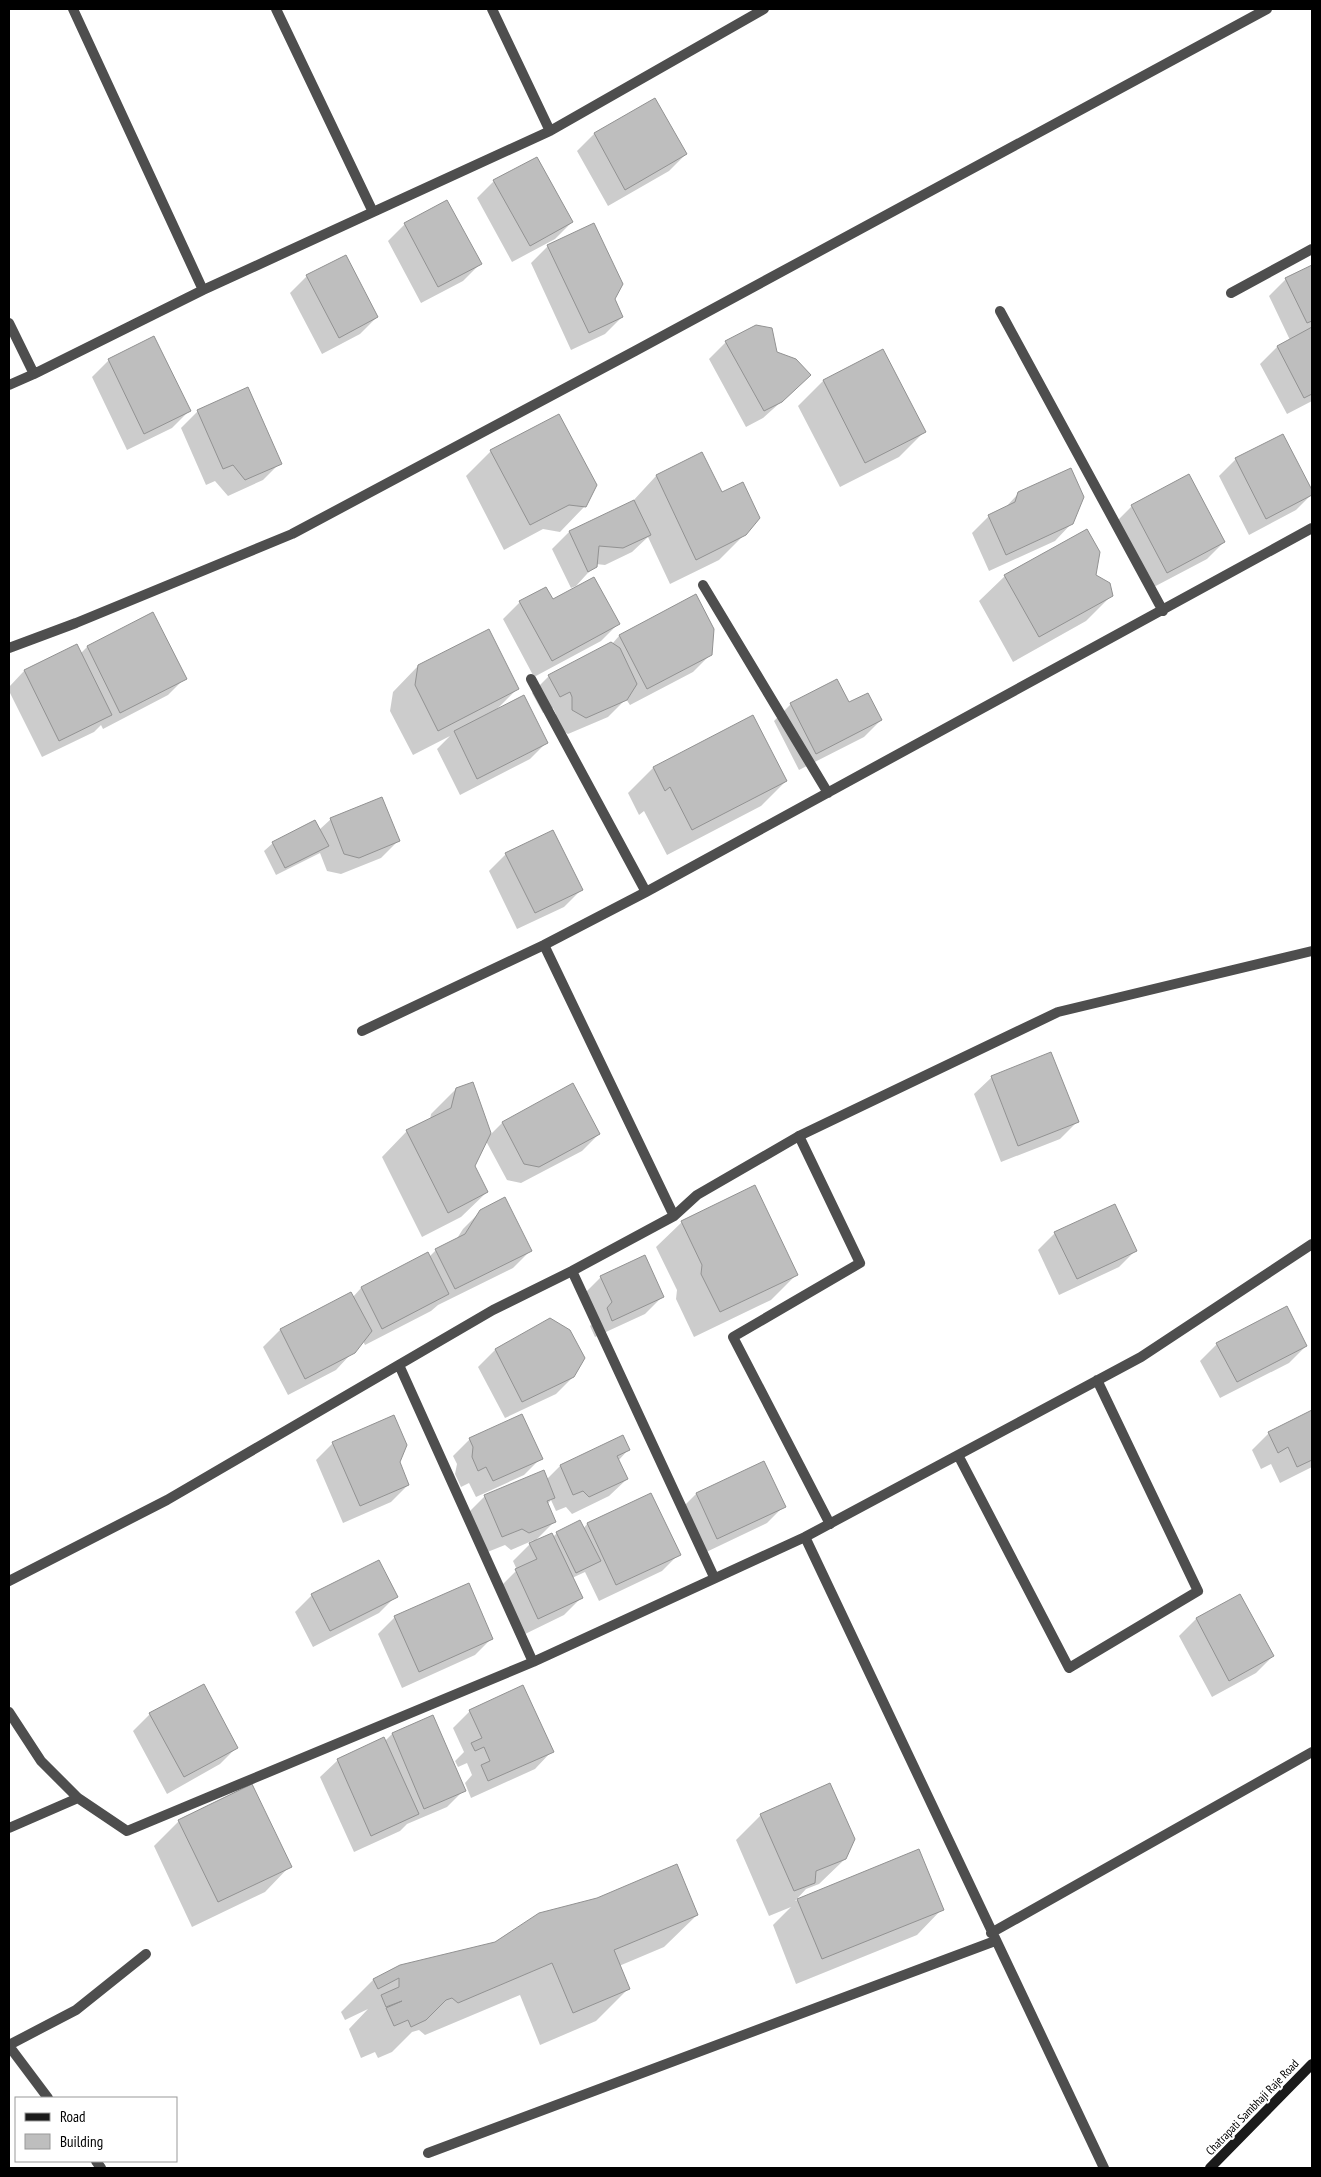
<svg xmlns="http://www.w3.org/2000/svg" width="1321" height="2177" viewBox="0 0 1321 2177" font-family="'PT Sans Narrow',sans-serif">
  <style>
    .shadow { fill: #0003 }
    .building { fill: #bebebe; stroke: #929292 }
    .lines { fill: none; stroke-linecap: round; stroke-linejoin: round }
    .lane { stroke: #4e4e4e; stroke-width: 10 }
    .street { stroke: #4e4e4e; stroke-width: 10 }
    .secondary { stroke: #1b1b1b; stroke-width: 10 }
    .labels { text-anchor: middle; dominant-baseline: central; stroke-width: 4.5; stroke-linejoin: round; paint-order: stroke }
    .street-label { font-size: 12px; fill: #000; stroke: #fff }
  </style>
  <rect width="100%" height="100%" fill="#fff"/>
  <path class="shadow" d="M655,100L686,154L669,171L608,206L577,151L594,134Z
    M494,181L572,222L555,239L512,262L477,198Z
    M405,224L480,264L463,281L421,303L388,241Z
    M548,246L614,299L622,317L605,334L571,350L531,263Z
    M1312,266V401L1287,414L1260,364L1277,347L1290,340L1269,296L1286,279Z
    M307,276L377,317L360,334L322,354L290,293Z
    M726,342L776,353L792,392L763,418L746,427L709,359Z
    M883,351L924,432L899,457L840,487L798,406L823,381Z
    M109,360L189,411L172,428L127,450L92,377Z
    M198,411L280,463L263,480L228,496L215,481L206,485L181,428Z
    M1282,435L1312,494L1296,510L1249,535L1219,476L1236,459Z
    M491,451L585,506L560,532L543,529L504,550L466,476Z
    M656,476L722,494L745,534L719,560L670,584L648,537L632,552L605,565L596,564L576,586L571,588L552,549L569,532L632,502Z
    M1019,493L1072,523L1055,541L989,571L972,533L989,516L1003,510Z
    M1132,506L1224,542L1207,559L1150,589L1115,523Z
    M1086,530L1095,575L1111,596L1086,621L1013,662L979,601L1005,576Z
    M695,596L711,654L693,672L630,705L626,699L608,717L568,734L555,727L556,714L553,708L543,713L532,693L549,676L612,644L619,636Z
    M552,600L618,624L601,641L534,677L503,619L520,602Z
    M76,645L80,654L87,647L185,678L168,695L103,729L101,725L94,732L42,757L9,691V687L24,671Z
    M418,666L517,689L496,710L547,742L530,759L460,795L437,749L450,736L413,755L390,711L393,692Z
    M791,704L881,720L864,737L799,770L774,721Z
    M753,717L786,781L761,806L667,855L644,811L639,815L628,793L653,768Z
    M331,819L398,841L381,858L341,874L327,871L320,853L276,875L264,851L273,843L319,830Z
    M506,854L581,890L564,907L517,929L489,871Z
    M992,1077L1077,1122L1060,1139L1001,1162L974,1094Z
    M472,1083L490,1135L502,1123L573,1085L599,1134L582,1151L521,1183L507,1180L486,1141L474,1166L487,1192L461,1217L422,1237L382,1157L407,1131L430,1120L431,1114L456,1089Z
    M481,1211L530,1251L513,1268L438,1305L431,1311L365,1345L363,1341L336,1370L288,1395L263,1347L280,1330L353,1297L361,1288L427,1254L429,1257L436,1250L456,1240L463,1229Z
    M682,1222L796,1275L771,1300L694,1337L676,1299L677,1290L656,1247Z
    M1055,1233L1136,1250L1119,1267L1059,1295L1038,1250Z
    M601,1277L662,1297L645,1314L595,1337L590,1326L596,1320L584,1294Z
    M550,1320L573,1377L556,1394L505,1418L478,1367L495,1350Z
    M1217,1344L1306,1346L1289,1363L1220,1398L1200,1361Z
    M1312,1411V1467L1280,1483L1271,1464L1261,1469L1252,1450L1269,1433Z
    M623,1437L628,1450L618,1461L627,1479L609,1496L572,1514L566,1507L556,1511L551,1500L547,1505L554,1522L534,1542L553,1537L557,1533L583,1529L587,1524L651,1495L679,1554L662,1571L599,1601L585,1572L572,1578L581,1598L564,1615L521,1636L499,1588L517,1570L513,1561L534,1540L511,1550L505,1545L485,1553L468,1513L485,1496L543,1472L546,1480L560,1466Z
    M470,1439L541,1458L524,1475L476,1497L469,1483L461,1487L455,1474L457,1464L453,1456Z
    M333,1443L398,1462L408,1485L391,1502L343,1523L316,1460Z
    M696,1494L784,1506L767,1523L700,1555L679,1511Z
    M312,1595L396,1596L379,1613L313,1647L295,1612Z
    M1240,1596L1273,1656L1256,1673L1212,1697L1179,1636L1196,1619Z
    M395,1617L492,1638L475,1655L402,1688L378,1634Z
    M470,1711L552,1751L535,1769L471,1798L465,1783L472,1775L467,1763L458,1767L455,1761L464,1752L453,1728Z
    M150,1714L237,1747L220,1764L167,1794L133,1731Z
    M433,1717L464,1790L447,1807L407,1824L400,1831L354,1852L320,1777L338,1760L384,1742L392,1734Z
    M761,1815L845,1859L819,1884L806,1889L795,1901L919,1851L942,1909L917,1935L796,1984L773,1925L791,1907L769,1916L736,1840Z
    M179,1821L290,1866L265,1892L192,1927L154,1846Z
    M697,1915L664,1947L619,1966L628,1989L596,2021L540,2045L520,1995L425,2035L419,2030L412,2032L392,2052L378,2058L375,2052L361,2058L349,2029L368,2009L345,2020L341,2012L373,1980Z"/>
  <path class="building" d="M655,98L687,154L625,190L594,133Z
    M537,157L573,222L530,246L493,180Z
    M447,200L482,264L438,287L404,223Z
    M594,223L623,284L615,299L623,317L589,333L547,245Z
    M346,255L378,317L339,338L306,275Z
    M1312,265V321L1307,323L1285,278Z
    M756,325L772,328L777,352L796,359L811,375L782,402L764,411L725,341Z
    M1312,327V394L1304,398L1277,346Z
    M154,336L191,411L144,434L108,359Z
    M883,349L926,432L865,463L823,380Z
    M248,387L282,464L245,480L233,465L223,469L197,410Z
    M559,414L597,485L586,507L569,505L530,525L490,450Z
    M1283,434L1312,490V495L1266,519L1235,458Z
    M702,452L722,492L743,482L760,518L746,535L696,560L656,475Z
    M1071,468L1084,497L1073,524L1006,555L988,515L1015,502L1018,492Z
    M1189,474L1225,542L1167,573L1131,505Z
    M634,500L651,535L623,548L599,546L597,567L588,572L569,531Z
    M1087,529L1100,552L1096,575L1110,583L1113,596L1039,637L1004,575Z
    M594,577L620,624L552,661L519,601L546,587L553,599Z
    M696,594L714,629L712,655L647,689L619,635Z
    M153,612L187,679L120,713L87,646Z
    M489,629L519,689L438,731L415,685L418,665Z
    M611,642L620,648L637,684L627,700L586,718L572,710V697L570,692L560,697L548,675Z
    M77,644L112,715L59,741L24,670Z
    M837,679L849,702L868,693L882,720L816,754L790,703Z
    M524,695L548,743L477,779L454,731Z
    M753,715L787,781L692,830L670,787L665,791L653,767Z
    M382,797L400,841L359,858L344,854L330,818Z
    M315,820L329,846L285,868L272,842Z
    M553,830L583,890L535,913L505,853Z
    M1051,1052L1079,1122L1018,1146L991,1076Z
    M473,1082L491,1133L475,1166L488,1192L448,1213L406,1130L451,1108L456,1088Z
    M573,1083L600,1134L539,1167L524,1164L502,1122Z
    M755,1185L798,1275L720,1312L701,1274L702,1265L681,1221Z
    M505,1197L532,1251L455,1289L435,1249L465,1234L480,1210Z
    M1115,1204L1137,1251L1077,1279L1054,1232Z
    M428,1252L449,1294L382,1329L361,1287Z
    M645,1255L664,1297L612,1321L607,1308L612,1302L600,1276Z
    M351,1292L372,1331L355,1353L305,1379L280,1329Z
    M1287,1306L1307,1346L1237,1382L1216,1343Z
    M550,1318L570,1330L585,1358L574,1377L522,1402L495,1349Z
    M1312,1410V1460L1297,1467L1288,1447L1278,1453L1268,1432Z
    M522,1414L543,1459L493,1481L486,1467L478,1471L472,1457L473,1447L469,1438Z
    M394,1415L407,1445L400,1462L409,1485L360,1506L332,1442Z
    M623,1435L630,1450L617,1456L628,1479L589,1497L583,1491L573,1495L560,1465Z
    M764,1461L786,1507L717,1539L696,1493Z
    M544,1470L555,1498L547,1501L556,1522L529,1533L522,1529L502,1537L484,1495Z
    M651,1493L681,1555L616,1585L587,1523Z
    M580,1520L601,1561L576,1573L556,1532Z
    M552,1533L583,1598L538,1619L515,1569L537,1559L529,1543Z
    M379,1560L398,1597L330,1631L311,1594Z
    M469,1583L493,1639L419,1672L394,1616Z
    M1240,1594L1274,1656L1229,1681L1196,1618Z
    M204,1684L238,1748L184,1777L149,1713Z
    M523,1685L554,1752L488,1781L481,1765L490,1761L484,1747L475,1751L471,1743L482,1738L469,1710Z
    M433,1715L466,1791L424,1809L392,1733Z
    M384,1737L419,1814L371,1836L337,1759Z
    M830,1783L855,1839L846,1859L816,1871L815,1883L794,1891L760,1814Z
    M252,1784L292,1867L218,1902L178,1820Z
    M919,1849L944,1910L822,1959L797,1899Z
    M677,1864L698,1915L614,1950L630,1989L573,2013L552,1963L458,2003L452,1998L446,2000L426,2020L411,2027L408,2020L394,2026L386,2008L402,2001L386,2007L381,1995L399,1987V1978L378,1989L373,1979L400,1965L495,1942L539,1913L597,1898Z"/>
  <g class="lines">
    <path class="lane" d="M799,1136L860,1263L733,1337L830,1524"/>
    <path class="street" d="M73,9L203,290
      M276,9L373,212
      M492,9L550,131
      M1231,293L1312,249
      M1000,311L1163,611
      M9,323L34,374
      M9,385L34,374L203,290L550,131L764,9
      M703,585L828,793
      M9,648L76,623L292,534L635,351L1267,9
      M531,679L646,892
      M544,945L674,1216
      M362,1031L544,945L646,892L1312,528
      M572,1271L714,1577
      M399,1365L533,1662
      M958,1455L1069,1668L1198,1591L1097,1380
      M805,1537L1104,2168
      M9,1581L167,1500L493,1310L572,1271L674,1216L697,1195L799,1136L1058,1012L1312,951
      M9,1712L41,1761L78,1798L127,1831L533,1662L805,1537L1141,1357L1312,1244
      M9,1828L78,1798
      M991,1933L1312,1752
      M9,2045L76,2010L146,1954
      M9,2046L48,2098
      M428,2153L995,1941
      M96,2161L101,2168"/>
    <path class="secondary" d="M1210,2168L1312,2064"/>
  </g>
  <g class="labels">
    <g class="street-label">
      <text transform="translate(1252 2107) rotate(-46)">Chatrapati Sambhaji Raje Road</text>
    </g>
  </g>
  <rect width="1321" height="2177" fill="none" stroke="#000000" stroke-width="20"/>
  <rect x="15" y="2097" width="162" height="65" fill="#ffffff" stroke="#999999"/>
  <rect x="25" y="2113" width="25" height="8" fill="#1b1b1b" stroke="#999999"/>
  <text x="60" y="2122" font-size="15" fill="#000000">Road</text>
  <rect x="25" y="2134" width="25" height="15" fill="#bebebe" stroke="#999999"/>
  <text x="60" y="2147" font-size="15" fill="#000000">Building</text>
</svg>
